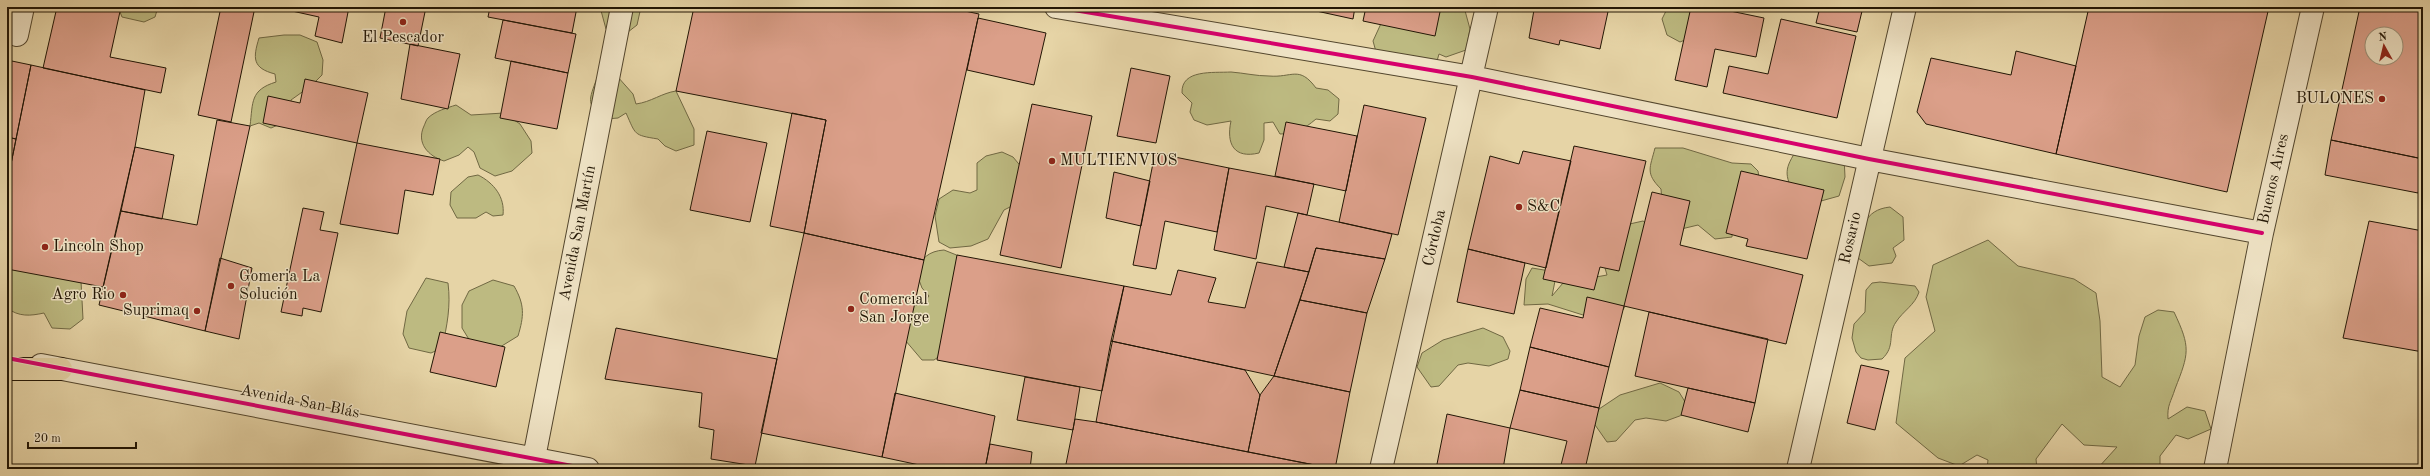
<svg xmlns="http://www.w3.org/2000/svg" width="2430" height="476" viewBox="0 0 2430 476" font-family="'Old Standard TT',serif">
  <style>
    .green { fill: #bdba81; stroke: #706843 }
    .building { fill: #db9f89; stroke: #221605; fill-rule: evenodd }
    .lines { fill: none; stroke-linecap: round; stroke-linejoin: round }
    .minor-casing { stroke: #53462d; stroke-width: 24 }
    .highway-casing { stroke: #221605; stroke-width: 24 }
    .minor { stroke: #efe3c5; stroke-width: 22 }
    .highway { stroke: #e6d4a6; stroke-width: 22 }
    .cycleway-casing { stroke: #efe3c5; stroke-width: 6 }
    .cycleway { stroke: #d6006c; stroke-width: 4 }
    .poi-dot { fill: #8f2418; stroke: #efe3c5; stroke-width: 1.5 }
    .labels { text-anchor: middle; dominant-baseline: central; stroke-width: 3; stroke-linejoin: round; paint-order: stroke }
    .poi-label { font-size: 16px; fill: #221605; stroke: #efe3c5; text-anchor: start }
    .street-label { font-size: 16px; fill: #221605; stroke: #efe3c5 }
  </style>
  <rect width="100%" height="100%" fill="#e6d4a6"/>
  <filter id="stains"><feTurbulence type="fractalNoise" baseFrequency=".005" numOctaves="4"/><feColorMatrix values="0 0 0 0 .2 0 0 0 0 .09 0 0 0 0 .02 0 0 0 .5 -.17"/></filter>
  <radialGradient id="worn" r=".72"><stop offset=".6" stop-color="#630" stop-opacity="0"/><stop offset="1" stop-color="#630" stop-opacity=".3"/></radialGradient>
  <path class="green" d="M118,7H158L155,17L144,22L122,17Z
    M600,7H641L637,25L628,32L606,29Z
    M1436,7H1464L1470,29L1466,50L1446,57L1439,54L1437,61L1380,66L1373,41L1384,17Z
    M1668,7H1702L1695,36L1680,42L1667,35L1662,19Z
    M284,35H300L317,42L323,60L322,75L312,85L291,100V109L285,122L271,128L259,123L250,126C253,102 250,90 276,82L275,74C252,68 253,58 259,38Z
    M1231,72C1244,73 1256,76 1269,76C1292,78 1299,65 1316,88L1328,90L1339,99L1338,114L1330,121L1316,119C1304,129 1296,134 1280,134L1273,122L1264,123V140L1259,153C1234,159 1226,144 1231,121L1207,125L1194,120L1190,112L1192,103L1182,93C1181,69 1213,73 1231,72Z
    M617,76L633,94L636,104C651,102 662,93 676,91L694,129V145L676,151L665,146L658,139C633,135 636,135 626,113L618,118L606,119C585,105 589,100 597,78Z
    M456,105L471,115L504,113L520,124L531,141L532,153L512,171L495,176L480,168L474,152L468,147L459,155L444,161C428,156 416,143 424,126C425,124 426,120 428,118C435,111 447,108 456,105Z
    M1655,148H1683L1732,163L1751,164L1758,171L1760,184L1733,219L1732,237L1715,239L1698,225L1677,230L1663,215L1661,189C1645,173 1650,168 1655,148Z
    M1798,148L1844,157L1845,177L1839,196L1821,201L1795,196C1784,174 1784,169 1798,148Z
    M1002,152L1013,157L1023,169L1020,202L1004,210L988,239L971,246L950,248L939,242L935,216L939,199L953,190L970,193L977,190V163L986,156Z
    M478,175C494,183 505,197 503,215L493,216L486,212L476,218H457L450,205L451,192L468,177Z
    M1890,207L1903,217L1904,240L1893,248L1896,256L1892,263L1869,266L1858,258L1855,251C1863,229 1863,210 1890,207Z
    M1643,221L1650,225L1631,294L1623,310L1587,313L1583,315L1548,304L1524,305L1526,279L1532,268L1550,271L1556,276L1552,296L1563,283L1607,275L1605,268L1625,225Z
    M1988,240L2018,266L2074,279L2096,293L2100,321L2102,377L2120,387L2135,365L2139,336L2145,317L2158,310L2174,312C2191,348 2189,353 2175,389C2171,402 2167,405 2168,419L2187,407L2205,411L2211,429L2188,439L2176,435L2160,456V469H2097L2117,447L2084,445L2062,424L2036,459L2037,469H1987L1988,460L1977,455L1959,466L1938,458L1896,423L1905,358L1935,331L1926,297L1933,265Z
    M944,250L959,256L951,348L934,360H922L905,340L908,308L924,302L929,296L922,288L916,272C921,258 929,251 944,250Z
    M7,267L81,281L83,319L70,329L52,328L44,313C30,316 19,317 7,308Z
    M426,278L448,283C451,306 447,326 442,348L431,353L409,348L403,334L407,311Z
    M493,280L514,286C525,305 524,316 518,336L492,352L470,341L462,328V305L469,291Z
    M1880,282L1915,286L1919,292C1915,305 1903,311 1896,322C1887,335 1896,346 1882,359L1868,360L1861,358L1856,352L1852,338L1854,324L1865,312L1866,290L1872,283Z
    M1483,328L1503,337L1510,351L1508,359L1489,366L1468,363L1458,365L1439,386L1431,387L1417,367L1422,353L1443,340Z
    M1660,383L1679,392L1687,405L1685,414L1666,421L1646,418L1635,420L1616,441L1607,442L1593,422L1599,409L1620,395Z"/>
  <path class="building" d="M57,7H121L110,57L166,68L161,93L43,68Z
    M221,7H255L231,122L198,115Z
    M293,7H349L342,43L315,36L319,17L292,11Z
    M386,7H426L418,46L380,38Z
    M490,7H577L572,33L488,17Z
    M694,7H946L979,14L924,260L804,233L826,120L676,91Z
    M1298,7H1355L1353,19Z
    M1366,7H1441L1435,36L1363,21Z
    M1519,7H1609L1600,49L1560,40L1559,45L1529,38L1534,10Z
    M1691,7H1711L1764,18L1756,57L1715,49L1707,87L1675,80Z
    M1820,7H1863L1857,32L1816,23Z
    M2089,7H2269L2227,192L2056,154Z
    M2360,7H2423V159L2331,140ZM2372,34H2396V58H2372Z
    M978,18L1046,33L1034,85L967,70Z
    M1781,19L1856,36L1837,118L1723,93L1729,66L1768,74Z
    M503,20L576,34L568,73L495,58Z
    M410,44L460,54L448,109L401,99Z
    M2016,51L2076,66L2056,154L1926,124L1917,112L1931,58L2011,75Z
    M7,60L31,65L16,139L7,137Z
    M511,61L568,73L557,129L500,118Z
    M31,65L145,90L135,147L103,287L7,269V184Z
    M1131,68L1170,76L1156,143L1117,136Z
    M305,79L368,93L357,143L263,123L268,96L300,103Z
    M1032,104L1092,116L1061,268L1000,255Z
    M1364,105L1426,118L1398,235L1339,222Z
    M792,113L826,120L804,233L770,226Z
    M217,120L250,126L205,331L99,305L121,211L197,225Z
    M1286,122L1357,136L1346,191L1275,176Z
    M707,131L767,143L750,222L690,210Z
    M7,137L16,139L7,184Z
    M2331,140L2423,159V174L2418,193L2325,175Z
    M357,143L440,159L433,195L405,190L398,234L340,224Z
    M1574,146L1646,161L1619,271L1600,267L1594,290L1543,279Z
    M135,147L174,155L162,219L121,211Z
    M1523,151L1571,161L1546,268L1468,249L1490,156L1519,164Z
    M1155,153L1229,168L1217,232L1165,221L1156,269L1133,265Z
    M1229,168L1314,184L1307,215L1266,206L1256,259L1214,250Z
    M1741,171L1824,190L1807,259L1746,246L1748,239L1726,233Z
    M1114,172L1150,181L1141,226L1106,218Z
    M1652,192L1690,201L1680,245L1803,275L1786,344L1624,306Z
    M303,208L324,212L320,230L338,233L321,312L303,308L302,316L281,312Z
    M1298,213L1392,234L1385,259L1316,248L1309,272L1284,267Z
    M2369,221L2423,231V352L2343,338Z
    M804,233L924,260L882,457L761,433Z
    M1316,248L1385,259L1367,313L1300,300Z
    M1468,249L1525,263L1514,314L1457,302Z
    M957,255L1124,286L1102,391L937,360Z
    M220,258L252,268L239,339L205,331Z
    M1257,262L1309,272L1274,376L1111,341L1124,286L1171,295L1178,270L1216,278L1208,302L1245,308Z
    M1587,297L1624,306L1609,367L1530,347L1540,308L1583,318Z
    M1300,300L1367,313L1350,392L1274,376Z
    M1649,312L1768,339L1755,403L1635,376Z
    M616,328L777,359L755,466L711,459L714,430L699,427L702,393L605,379Z
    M440,332L505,347L496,387L430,372Z
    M1111,341L1245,370L1260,395L1248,452L1096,422Z
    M1530,347L1609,367L1599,408L1520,390Z
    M1861,365L1889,371L1875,430L1847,423Z
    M1274,376L1350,392L1335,469L1248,452L1260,395Z
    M1025,377L1080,387L1073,430L1017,420Z
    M1688,388L1755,403L1748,432L1681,415Z
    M1520,390L1599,408L1585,469L1561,465L1567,441L1510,428Z
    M895,393L995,416L985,469H938L882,457Z
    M1447,414L1510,428L1503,469H1436Z
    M1075,419L1096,422L1335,469H1065Z
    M990,444L1032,452L1030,469H985Z"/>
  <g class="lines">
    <g class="minor-casing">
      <path id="minor" d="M1056,7L1472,77L1869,159L2262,233
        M17,35L23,7
        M41,365L588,469
        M534,458L622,7
        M1381,469L1487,7
        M1798,469L1905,7
        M2215,469L2262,233L2313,7"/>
    </g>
    <g class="highway-casing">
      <path id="highway" d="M7,369H61"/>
    </g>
    <use href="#minor" class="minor"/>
    <use href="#highway" class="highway"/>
    <g class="cycleway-casing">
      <path id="cycleway" d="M1056,7L1472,77L1869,159L2262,233
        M7,358L588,469"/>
    </g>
    <use href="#cycleway" class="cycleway"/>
  </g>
  <g class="poi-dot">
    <circle cx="403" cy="22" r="4"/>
    <circle cx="2382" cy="99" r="4"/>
    <circle cx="1052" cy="161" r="4"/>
    <circle cx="1519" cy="207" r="4"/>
    <circle cx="45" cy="247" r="4"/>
    <circle cx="231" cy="286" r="4"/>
    <circle cx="123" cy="295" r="4"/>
    <circle cx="851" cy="309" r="4"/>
    <circle cx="197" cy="311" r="4"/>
  </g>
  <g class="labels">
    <g class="poi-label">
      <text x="403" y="38" text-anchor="middle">El Pescador</text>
      <text x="2374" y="99" text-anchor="end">BULONES</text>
      <text x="1060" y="161">MULTIENVIOS</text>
      <text x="1527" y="207">S&amp;C</text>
      <text x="53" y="247">Lincoln Shop</text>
      <text x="239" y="277">Gomeria La<tspan x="239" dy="18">Solución</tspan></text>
      <text x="115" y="295" text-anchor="end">Agro Rio</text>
      <text x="859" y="300">Comercial<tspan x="859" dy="18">San Jorge</tspan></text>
      <text x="189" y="311" text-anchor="end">Suprimaq</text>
    </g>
    <g class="street-label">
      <text transform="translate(2274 179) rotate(-77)">Buenos Aires</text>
      <text transform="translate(578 233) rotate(-79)">Avenida San Martín</text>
      <text transform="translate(1435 238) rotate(-77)">Córdoba</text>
      <text transform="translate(1851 238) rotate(-77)">Rosario</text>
      <text transform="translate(300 402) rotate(11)">Avenida San Blás</text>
    </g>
  </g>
  <rect width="2430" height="476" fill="none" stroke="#e6d4a6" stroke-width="24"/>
  <rect x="8" y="8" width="2414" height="460" fill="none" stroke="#221605" stroke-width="2"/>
  <rect x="12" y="12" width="2406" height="452" fill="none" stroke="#221605"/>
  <g transform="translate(2384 46) rotate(352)"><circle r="19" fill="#efe3c5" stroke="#9d9178"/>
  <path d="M0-3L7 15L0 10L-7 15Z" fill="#8f2418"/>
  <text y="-6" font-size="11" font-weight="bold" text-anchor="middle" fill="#221605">N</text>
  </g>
  <path d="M28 442v6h108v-6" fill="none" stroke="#221605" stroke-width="2"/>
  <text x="34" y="442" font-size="12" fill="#221605" stroke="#efe3c5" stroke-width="3" paint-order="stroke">20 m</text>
  <rect width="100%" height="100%" filter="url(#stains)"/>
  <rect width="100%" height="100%" fill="url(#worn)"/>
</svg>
